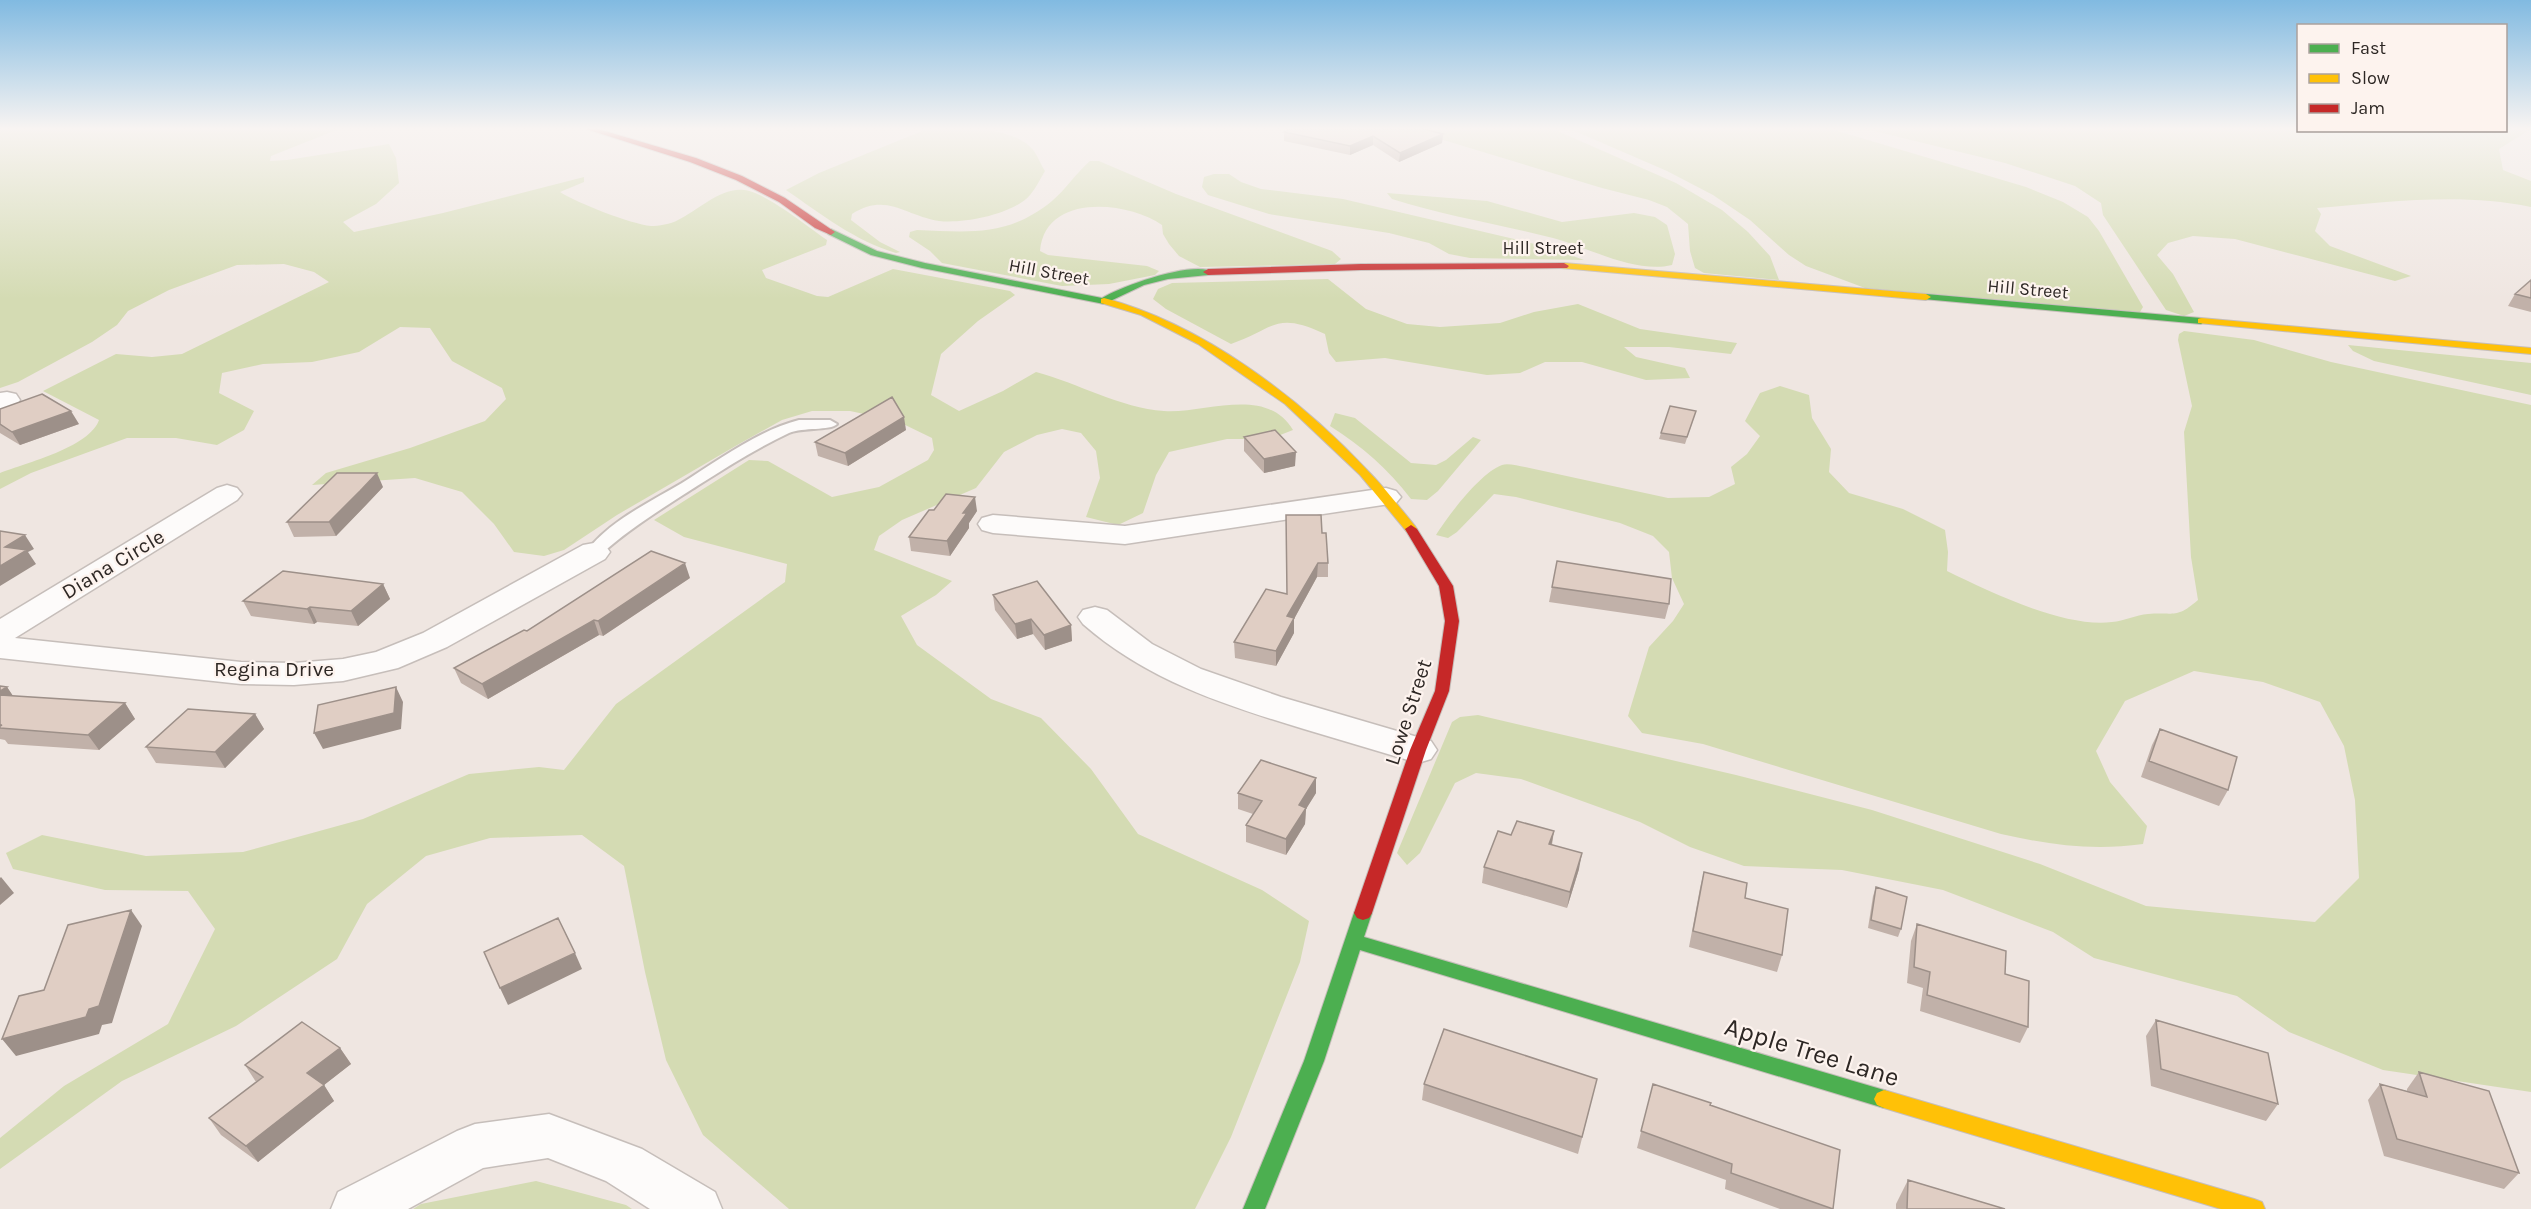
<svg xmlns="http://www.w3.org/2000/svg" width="2531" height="1209" viewBox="0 0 2531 1209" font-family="Karla,sans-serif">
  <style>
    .green { fill: #d4dbb3 }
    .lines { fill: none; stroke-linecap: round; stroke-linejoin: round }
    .lane-casing { stroke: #c6beba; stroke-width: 4 }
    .street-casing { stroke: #c6beba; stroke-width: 3 }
    .fast-casing { stroke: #c6beba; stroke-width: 2 }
    .slow-casing { stroke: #c6beba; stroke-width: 2 }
    .jam-casing { stroke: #c6beba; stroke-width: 2 }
    .lane { fill: #fdfbfa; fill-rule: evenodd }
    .street { fill: #fdfbfa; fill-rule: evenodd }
    .fast { fill: #4caf50; fill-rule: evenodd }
    .slow { fill: #ffc107; fill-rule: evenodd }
    .jam { fill: #c62828; fill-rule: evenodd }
    .wall { fill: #c1b1a9 }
    .shaded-wall { fill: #9d9089 }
    .building { fill: #e0cec4; stroke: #9d9089; stroke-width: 1.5 }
    .labels { text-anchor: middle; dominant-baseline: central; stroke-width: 4.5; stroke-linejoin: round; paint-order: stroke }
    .far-street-label { font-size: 18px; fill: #2d2724; stroke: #fdf3ee }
    .street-label { font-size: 21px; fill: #2d2724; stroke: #fdf3ee }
    .near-street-label { font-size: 26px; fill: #2d2724; stroke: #fdf3ee }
  </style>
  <rect width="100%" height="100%" fill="#efe6e1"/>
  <path class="green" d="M0,129H339L271,156L270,161L287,160L389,144L396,158L399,183L376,204L343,222L354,232L443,213L584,177V182L560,192C577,203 631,224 651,226C658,226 671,224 678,220C697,211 721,187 744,190C765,192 808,227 827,240L826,245L762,270L766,278L817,296L828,297L893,269L1010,291L1015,295L978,321L941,354L931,395L959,411L1003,391L1036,372C1078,383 1120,408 1164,411C1205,414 1266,385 1293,430L1270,439H1227L1169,452L1156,475L1143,513L1118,525L1086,517L1100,478L1096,451L1081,433L1062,429L1037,435L1004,452L976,488L902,520L879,536L874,550L952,581L936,595L901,616L917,645L991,699L1041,718L1091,769L1138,834L1262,890L1309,921L1300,962L1231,1137L1195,1209H789L703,1135L666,1060L645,972L624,866L582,835L490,838L426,856L367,904L337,959L236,1026L122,1081L0,1169V1138L64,1086L168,1024L215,929L188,891L105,890L13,869L6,853L42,835L146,856L243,852L363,819L469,774L539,767L564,770L616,704L785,582L787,564L684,537L654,520L749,460L768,461L832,497L879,487L928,460L934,450L932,438L897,421L850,411H812L782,420L739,444L617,515L564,550L544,556L514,552L494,524L462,492L415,478L312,485L326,473L410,448L485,421L506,399L502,388L452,361L430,328L400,327L359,352L312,362L263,364L222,373L219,393L254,411L244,430L217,445L176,438H127L31,473L0,489V473C26,463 90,447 99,420L43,391L116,354L152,357L182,354L329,282L314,272L284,264L237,265L169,290L128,311L117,325L92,342L18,382L0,388Z
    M927,129C957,129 1014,124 1034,151C1038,157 1041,165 1045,171C1040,179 1036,188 1030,195C1014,214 964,224 939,221C905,216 887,192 852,214L851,220L880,242L900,252L896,253C855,241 821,214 786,190L819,173Z
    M1378,129H1553L1676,183L1722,210L1748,232L1770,256L1779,280L1704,273L1695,268L1690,251L1688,224L1667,207L1649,200L1602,188L1417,132Z
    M1570,129H1831L2026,187L2063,202L2088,217L2099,231L2143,307L2140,312L1865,288L1806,266L1789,255L1750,220L1713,195L1667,171Z
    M1866,129H2531L2499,149L2503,170L2531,181V207C2462,192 2387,202 2317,208L2321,214L2315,231L2330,246L2411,276L2395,281L2235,239L2193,236L2168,243L2157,255L2173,274L2194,312L2184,316L2166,310L2103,215L2101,203L2075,186L2005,163Z
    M1090,161H1099L1176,194L1332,251L1341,259L1335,264L1200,267L1179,256L1169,244L1163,234L1162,225C1127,201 1045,193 1040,251L1048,255L1147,266L1159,271L1155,275L1109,284L1062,286L942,263L930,251L909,237L910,232L917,230C970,232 1008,237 1052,201C1066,189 1076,173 1090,161Z
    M1214,174H1229L1241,182L1261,189L1343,199L1548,247L1584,260L1470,258L1449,254L1429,243L1389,233L1269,214L1208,195L1202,187L1204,177Z
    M1387,193L1487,201L1562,222L1634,213L1655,217L1667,225L1675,254L1672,265C1635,274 1590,248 1553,238C1499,224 1445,216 1392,199Z
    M1328,279L1366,309L1407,324L1440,327L1500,323L1534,312L1578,304L1640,329L1737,343L1731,354L1669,347H1624L1636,357L1685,368L1690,378L1646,380L1582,362H1545L1520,373L1487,375L1385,358L1336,362L1329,353L1325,334C1275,311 1276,328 1231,344L1166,309L1153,299L1158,289L1172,283Z
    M2184,331L2254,340L2331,362L2531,405V1092L2383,1070L2289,1032L2237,996L2094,958L2053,932L1943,890L1842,870L1744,866L1690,847L1640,822L1521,779L1476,773L1455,783L1420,853L1407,865L1397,853L1452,722L1460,717L1478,715L1736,775L1872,810L2040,864L2146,906L2315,922L2359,878L2355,800L2344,746L2320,702L2263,682L2194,671L2125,701L2096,751L2110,782L2147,826L2143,844C2093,851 2050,845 2001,834L1703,744L1642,733L1628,716L1649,647L1673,621L1684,604L1672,578L1669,552L1653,536L1620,523L1516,497L1494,494L1457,532L1448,538L1436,535C1448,516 1480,473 1502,465C1508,463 1518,466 1525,467L1668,498L1709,497L1735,484L1731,467L1747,454L1760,436L1745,421L1760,393L1780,386L1809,395L1812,418L1831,449L1829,472L1849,493L1903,509L1945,530L1948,552L1947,571C1990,592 2064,628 2112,622C2124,621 2136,615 2148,614C2175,612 2176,619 2198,600L2191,557L2184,432L2192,406L2178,340L2179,334Z
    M2348,345L2531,363V395L2374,361L2353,351Z
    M1335,413L1355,418L1411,463L1436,465L1446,460L1473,437L1481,440L1438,491L1427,500L1411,499C1388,469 1362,446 1330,426Z
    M536,1181L626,1205L632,1209H413L421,1204Z"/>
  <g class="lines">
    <g class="lane-casing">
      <path id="lane" d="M799,420H830L837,424C830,431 803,427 789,433C757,448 727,467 697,486C663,508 630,528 600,555H588L586,552C609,521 650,502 682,483C717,461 759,430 799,420Z"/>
    </g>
    <g class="street-casing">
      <path id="street" d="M7,392L16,394L20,400L16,406L0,409V393Z
        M227,485L237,488L242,494L237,500L15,638L241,662L294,663L343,659L376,652L423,633L583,545L594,543L605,545L610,552L605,559L447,647L398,668L343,681L294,685L241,684L0,658V619L217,488Z
        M1386,488L1396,491L1401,497L1396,503L1125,544L993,533L982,530L978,524L982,518L993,515L1125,526Z
        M1095,607L1107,610L1152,644L1201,669L1281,697L1431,741L1437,750L1431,759L1418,763C1380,752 1342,740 1304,729C1224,705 1147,680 1083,624L1078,617L1083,610Z
        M549,1114L642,1149L715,1192L722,1209H650L606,1181L548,1158L483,1168L408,1209H331L338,1192L457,1131L475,1124Z"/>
    </g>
    <g class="fast-casing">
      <path id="fast" d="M831,229L877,251L925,263L1102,298C1121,286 1194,260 1213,272L1208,275L1168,279L1144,285L1104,304L922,268L871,255L828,234L827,232Z
        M1926,294L2201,318L2206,321L2201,324L1923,299V295Z
        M1363,906L1369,908L1372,913L1364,937L1884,1090L1891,1093L1894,1099L1891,1105L1884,1108L1360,950L1324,1061L1265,1209H1243L1304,1061L1354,913L1357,908Z"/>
    </g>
    <g class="slow-casing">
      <path id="slow" d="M1564,263L1926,294L1931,297L1926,300L1561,268L1559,266Z
        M1104,298C1202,324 1299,397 1368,471C1385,488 1400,508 1415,526L1417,529L1415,532H1407L1360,475L1285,404L1198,344L1141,315L1101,303V299Z
        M2201,318L2531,348V354L2198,323V319Z
        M1884,1090L2254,1199L2262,1202L2265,1209H2221L1884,1108L1877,1105L1874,1099L1877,1093Z"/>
    </g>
    <g class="jam-casing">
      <path id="jam" d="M586,129H598L696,158L742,176L785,198L835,232L831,235L815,228L779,202L736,180L690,162Z
        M1564,263L1569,266L1567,268L1361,270L1208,275L1203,272L1208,269L1361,264Z
        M1411,525L1417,529L1453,586L1459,621L1449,691L1426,750L1372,913L1369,918L1363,920L1357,918L1354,913L1410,750L1435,691L1445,621L1439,586L1405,529Z"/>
    </g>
    <use href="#lane" class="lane"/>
    <use href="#street" class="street"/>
    <use href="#fast" class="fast"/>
    <use href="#slow" class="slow"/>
    <use href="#jam" class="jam"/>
  </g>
  <path class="wall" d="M1284,132L1443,134L1442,143L1399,162L1373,145L1350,155L1284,141Z
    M2531,280V312L2508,306L2515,294Z
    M0,409L79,424L20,445L0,433Z
    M1696,411L1685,444L1659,439L1661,433Z
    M906,430L848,466L818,456L815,442Z
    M1244,437L1295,466L1264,473L1244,451Z
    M383,487L366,505L336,536L294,537L287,522Z
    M977,511L969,523V528L950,556L911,551L909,537Z
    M1286,515L1322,533L1328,563V577H1317L1294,619V633L1276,666L1235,658L1234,642L1287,593Z
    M690,578L603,636L599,635L488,699L461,683L454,668L527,631Z
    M383,584L390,599L358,626L317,622L314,624L251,616L243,601Z
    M1552,587L1669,604L1665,619L1549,602Z
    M993,595L1071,625L1072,641L1045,650L1033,634L1017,639L995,610Z
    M0,686L7,687L13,696L125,703L135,719L99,750L8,744L5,740L0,739Z
    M255,714L264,729L225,768L156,763L146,747Z
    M2160,729L2228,790L2219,806L2141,777L2152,745Z
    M1238,793H1316L1306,809L1305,824L1286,855L1246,842V825L1253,814L1238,809Z
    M1554,831L1552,845L1579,869L1567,908L1482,883L1484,867L1511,835Z
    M1704,872L1745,898L1782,955L1777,972L1689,947L1700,888Z
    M1876,887L1901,929L1898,937L1868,928L1873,896Z
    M1917,924L2005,974L2028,1027L2020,1043L1920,1011L1923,988L1907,983L1911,941Z
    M2156,1020L2278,1104L2266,1121L2151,1086L2146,1036Z
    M340,1048L351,1064L324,1085L334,1101L258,1162L221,1135L209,1118L256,1082L245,1065Z
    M2419,1072L2519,1173L2504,1189L2384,1156L2368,1100L2380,1084L2407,1091V1089Z
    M1424,1084L1593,1095L1578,1154L1422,1100Z
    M1653,1084L1710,1105L1833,1209H1780L1725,1189L1726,1180L1637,1148Z
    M1908,1180L2005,1209H1896V1204Z"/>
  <path class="shaded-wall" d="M1443,134L1442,143L1399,162L1400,153Z
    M1373,136V145L1350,155V146Z
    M71,411L79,424L20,445L12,432Z
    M904,417L906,430L848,466L845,453Z
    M1296,452L1295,466L1264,473V459Z
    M377,473L383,487L366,505L336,536L329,522Z
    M975,497L977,511L969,523V528L950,556L947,541L963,513Z
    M25,535L34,549L28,552L36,564L0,586V566L5,547Z
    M685,563L690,578L603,636L598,621Z
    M1318,563L1317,577L1294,619V633L1276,666V651L1287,616Z
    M383,584L390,599L358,626L351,611Z
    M310,607L317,622L314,624L307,609Z
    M1031,619L1033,634L1017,639L1015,624Z
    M594,620L599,635L488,699L482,684Z
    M1071,625L1072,641L1045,650L1044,635Z
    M7,687L17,702L0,700V691Z
    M396,687L403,702L401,729L323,749L314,733Z
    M125,703L135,719L99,750L88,735Z
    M255,714L264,729L225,768L215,752Z
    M1316,778V793L1306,809L1305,824L1286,855V839L1299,805Z
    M1554,831L1551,847L1549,844Z
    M1582,853L1579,869L1567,908L1570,892Z
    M1,877L14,893L0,905V878Z
    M131,910L142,926L112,1023L102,1025L99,1034L16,1056L2,1039Z
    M575,953L582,969L508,1005L500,988Z
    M340,1048L351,1064L324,1085L334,1101L258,1162L246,1146L307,1073Z"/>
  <path class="building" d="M1290,129H1424L1443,134L1400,153L1373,136L1350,146L1284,132Z
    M2531,280V298L2515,294Z
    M42,394L71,411L12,432L0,424V409Z
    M892,397L904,417L845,453L815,442Z
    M1670,406L1696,411L1687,437L1661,433Z
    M1275,430L1296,452L1264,459L1244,437Z
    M337,473H377L360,491L329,522H287Z
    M946,494L975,497L963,513H967L947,541L909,537L929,510H934Z
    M1286,515H1321L1322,533H1326L1328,563H1318L1287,616L1294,618L1276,651L1234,642L1266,589L1287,594Z
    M0,531L25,535L5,547L27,550L0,566Z
    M651,551L685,563L598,621L594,620L482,684L454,668L524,630L527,631Z
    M1557,561L1671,579L1669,604L1552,587Z
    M283,571L383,584L351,611L310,607L307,609L243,601Z
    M1037,581L1071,625L1044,635L1031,619L1015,624L993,595Z
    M0,686L7,687L0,691Z
    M396,687L394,713L314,733L318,705Z
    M0,695L125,703L88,735L0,728V726L2,725H0Z
    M188,709L255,714L215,752L146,747Z
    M2160,729L2237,757L2228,790L2149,761Z
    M1261,760L1316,778L1299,805L1306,808L1286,839L1246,825L1262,801L1238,793Z
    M1517,821L1554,831L1549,844L1582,853L1570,892L1484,867L1498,831L1511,835Z
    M1704,872L1747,883L1745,898L1788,909L1782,955L1693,931Z
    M1876,887L1907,897L1901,929L1871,920Z
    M131,910L99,1006L89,1009L86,1017L2,1039L19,996L44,990L68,925Z
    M558,918L575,953L500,988L484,952Z
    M1917,924L2006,951L2005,974L2029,981L2028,1027L1927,995L1930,972L1914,967Z
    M2156,1020L2268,1053L2278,1104L2161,1069Z
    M302,1022L340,1048L307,1073L324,1085L246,1146L209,1118L263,1077L245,1065Z
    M1444,1029L1597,1079L1582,1137L1424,1084Z
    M2419,1072L2489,1091L2519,1173L2397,1139L2380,1084L2427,1097Z
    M1653,1084L1711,1103L1710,1105L1840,1150L1833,1209L1731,1173L1732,1164L1641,1131Z
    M1908,1180L2005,1209H1907Z"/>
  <linearGradient id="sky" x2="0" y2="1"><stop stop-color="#81bae1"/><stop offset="0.43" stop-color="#f8f4f2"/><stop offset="1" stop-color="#f8f4f2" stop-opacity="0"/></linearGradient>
  <rect width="2531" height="299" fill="url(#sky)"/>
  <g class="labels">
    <g class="far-street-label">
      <text x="1543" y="248">Hill Street</text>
      <text transform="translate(1049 272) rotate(10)">Hill Street</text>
      <text transform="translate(2028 289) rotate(5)">Hill Street</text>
    </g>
    <g class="street-label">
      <text transform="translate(113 564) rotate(-31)">Diana Circle</text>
      <text x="274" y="669">Regina Drive</text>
      <text transform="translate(1408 712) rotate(-72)">Lowe Street</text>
    </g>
    <g class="near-street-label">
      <text transform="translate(1812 1052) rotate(17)">Apple Tree Lane</text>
    </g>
  </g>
  <rect x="2297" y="24" width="210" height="108" fill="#fdf3ee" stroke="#aaa19d" stroke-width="1.5"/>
  <rect x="2309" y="44" width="30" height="9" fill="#4caf50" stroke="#aaa19d" stroke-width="1.5"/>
  <text x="2351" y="54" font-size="18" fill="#2d2724">Fast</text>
  <rect x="2309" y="74" width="30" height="9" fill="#ffc107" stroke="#aaa19d" stroke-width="1.5"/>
  <text x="2351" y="84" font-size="18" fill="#2d2724">Slow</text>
  <rect x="2309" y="104" width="30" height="9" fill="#c62828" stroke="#aaa19d" stroke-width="1.5"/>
  <text x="2351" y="114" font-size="18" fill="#2d2724">Jam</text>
</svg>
